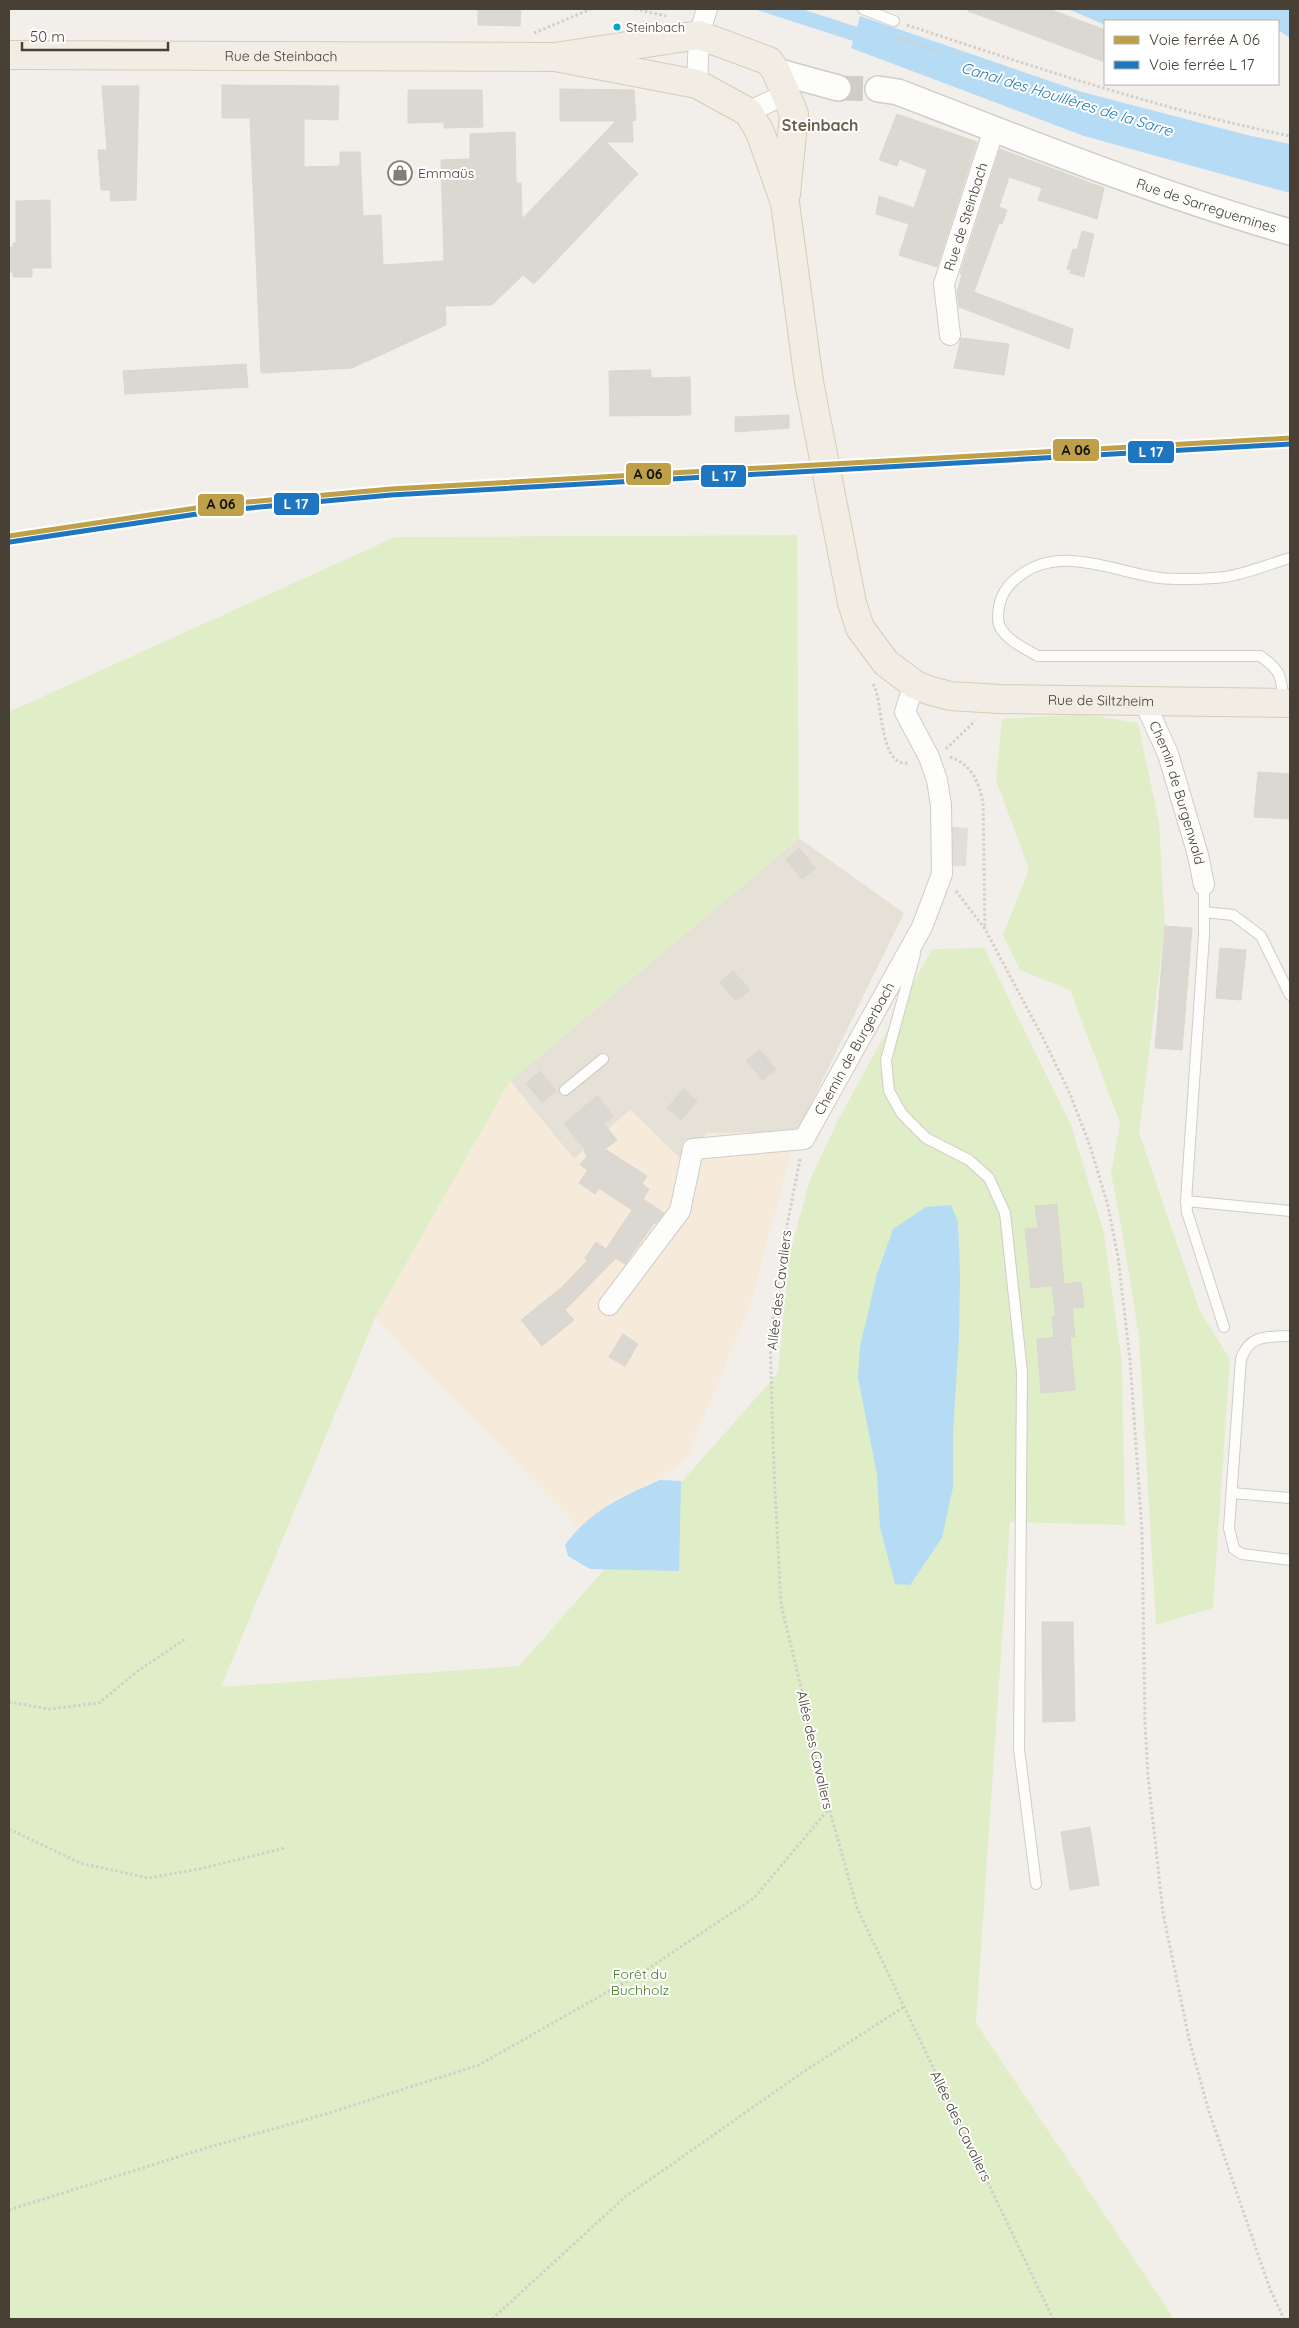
<svg xmlns="http://www.w3.org/2000/svg" width="1299" height="2328" viewBox="0 0 1299 2328" font-family="Quicksand,sans-serif">
  <style>
    .residential { fill: #e6e1d6 }
    .commercial { fill: #f6ebdb }
    .green { fill: #dfeec7 }
    .parking { fill: #e1ded9 }
    .water { fill: #b6dbf4 }
    .building { fill: #dbd8d2; stroke: #dad6cf }
    .lines { fill: none; stroke-linecap: round; stroke-linejoin: round }
    .tertiary-tunnel { stroke: #d0ccc6; stroke-width: 25; stroke-dasharray: 25 12; stroke-linecap: butt }
    .service-casing { stroke: #d0ccc7; stroke-width: 12 }
    .minor-casing { stroke: #d0ccc7; stroke-width: 22 }
    .tertiary-casing { stroke: #d0ccc7; stroke-width: 28 }
    .primary-casing { stroke: #d6ccb5; stroke-width: 30 }
    .path { stroke: #d2cfc9; stroke-width: 3; stroke-dasharray: 2.5 2.5; stroke-linecap: butt }
    .service { stroke: #fdfdfc; stroke-width: 10 }
    .minor { stroke: #fdfdfc; stroke-width: 20 }
    .tertiary { stroke: #fdfdfc; stroke-width: 25 }
    .primary { stroke: #f1ede4; stroke-width: 28 }
    .rail-1-casing { stroke: #fff; stroke-width: 9 }
    .rail-2-casing { stroke: #fff; stroke-width: 9 }
    .rail-1 { stroke: #bea048; stroke-width: 5 }
    .rail-2 { stroke: #1f76c0; stroke-width: 5 }
    .bus-dot { fill: #00a9ce; stroke: #fff; stroke-width: 2 }
    .labels { text-anchor: middle; dominant-baseline: central; stroke-width: 4; stroke-linejoin: round; paint-order: stroke }
    .bus-label { font-size: 13px; fill: #484034; stroke: #fff; text-anchor: start }
    .street-label { font-size: 14px; fill: #484034; stroke: #fff }
    .poi-label { font-size: 14px; fill: #484034; stroke: #fff; text-anchor: start }
    .park-label { font-size: 14px; fill: #468021; stroke: #fff }
    .water-label { font-size: 15px; font-style: italic; fill: #2179b7; stroke: #fff }
    .quarter-label { font-size: 16px; font-weight: bold; fill: #6c5e4a; stroke: #fff }
    .line-badge { stroke: #fff; stroke-width: 2 }
    .badge-label { font-size: 14px; text-anchor: middle; font-weight: bold; fill: #fff }
    .pale-badge-label { font-size: 14px; text-anchor: middle; font-weight: bold; fill: #111 }
  </style>
  <rect width="100%" height="100%" fill="#f2efea"/>
  <path class="residential" d="M799,838L904,913L797,1132L682,1160L630,1110L574,1159L510,1081Z"/>
  <path class="commercial" d="M510,1081L574,1159L630,1110L681,1159L707,1133L797,1132L751,1303L688,1456L660,1480L614,1500L578,1527L375,1318Z"/>
  <path class="green" d="M797,535L799,838L510,1081L375,1318L221,1687L519,1666L778,1373L789,1257L809,1182L838,1120L932,949L984,948L1071,1125L1104,1233L1122,1364L1125,1525L1010,1522L976,2023L1174,2319H9V712L395,537Z
    M1085,714L1138,723L1159,822L1165,926L1139,1133L1200,1311L1230,1359L1213,1608L1156,1625L1139,1337L1122,1230L1111,1173L1120,1123L1070,990L1020,970L1003,935L1029,869L996,780L1002,719Z"/>
  <path class="parking" d="M942,826L968,828L966,866H942Z"/>
  <path class="water" d="M754,9H802L857,27L860,16L1082,92L1247,135L1290,144V193L1084,136L851,48L853,41Z
    M1068,9H1290V38L1278,30V21H1105V25Z
    M951,1205L958,1222L960,1274L959,1336L953,1433V1487L942,1538L910,1585L895,1584L880,1527L877,1474L858,1378L860,1347L877,1274L893,1229L926,1207Z
    M660,1480L681,1481L679,1571L590,1569L568,1556L565,1545C590,1510 622,1497 660,1480Z"/>
  <path class="building" d="M478,9H521L520,26L478,25Z
    M968,9H1049L1105,30V62L968,11Z
    M222,85L339,86L338,120L304,119V167L340,166V152H360L363,216L381,215L383,265L444,261L441,160L470,159V134L515,132L516,183H521L522,219L616,121H560V89L634,90L636,120L632,121L633,142H606L638,174L534,284L523,275L492,305L445,306L446,325L352,368L261,373L250,118H222Z
    M102,86H139L136,200L111,201L110,190H101L98,150H107Z
    M408,90H482L483,127L444,128V122L408,123Z
    M897,114L977,142L937,267L899,255L909,224L876,214L879,196L914,208L927,170L899,159L897,166L879,160Z
    M1000,149L1104,188L1097,219L1038,200L1042,188L1009,177L999,207L1007,210L1002,224L999,223L974,292L1073,329L1069,349L959,307L957,292L962,275L960,274Z
    M50,200L51,268H32V277H13V272H9V247H13V243H16V201Z
    M1082,231L1094,234L1084,277L1070,273L1071,270L1067,269L1073,249L1077,250Z
    M961,338L1009,344L1004,375L954,368Z
    M246,364L248,387L125,394L123,371Z
    M651,370V378L690,377L691,415L610,416L609,371Z
    M789,415V428L735,432V417Z
    M1258,772L1290,774V819L1254,817Z
    M799,848L815,868L802,879L786,860Z
    M1165,926L1192,928L1182,1050L1155,1048Z
    M1220,948L1246,950L1241,1000L1216,998Z
    M733,971L750,990L736,1001L720,982Z
    M760,1050L776,1069L763,1080L746,1061Z
    M540,1071L556,1091L542,1102L526,1083Z
    M684,1089L697,1101L681,1120L667,1108Z
    M597,1096L613,1116L604,1124L617,1140L605,1149L647,1176L642,1184L649,1189L643,1199L664,1213L655,1224L654,1223L625,1264L616,1258L565,1310L574,1320L542,1346L521,1320L561,1288L587,1261L585,1258L596,1242L606,1249L632,1210L599,1188L595,1194L579,1183L588,1170L580,1165L587,1156L584,1151L586,1150L564,1124Z
    M1057,1204L1064,1284L1031,1288L1025,1229L1038,1228L1035,1206Z
    M1081,1282L1084,1307L1072,1308L1075,1337H1070L1075,1390L1041,1393L1037,1339L1054,1337L1052,1317L1056,1316L1052,1286Z
    M623,1334L638,1344L625,1366L609,1357Z
    M1042,1622H1073L1075,1721L1043,1722Z
    M1090,1827L1099,1885L1070,1890L1061,1832Z"/>
  <g class="lines">
    <path class="tertiary-tunnel" d="M838,88L878,89"/>
    <g class="service-casing">
      <path id="service" d="M863,9L894,21
        M1283,702C1282,677 1281,670 1260,656H1038C1025,649 998,636 998,619C998,601 1003,589 1018,577C1060,543 1113,572 1160,578C1176,580 1208,579 1224,577C1246,574 1269,564 1290,558
        M1204,885V935L1186,1201L1187,1212L1224,1327
        M1204,912L1233,915L1261,936L1290,995
        M915,954L886,1060L889,1091L902,1114L926,1138L969,1160L989,1178L1005,1213L1022,1372L1019,1749L1036,1884
        M565,1090L603,1059
        M1186,1201L1290,1211
        M1290,1336C1267,1337 1250,1334 1241,1359L1229,1528L1234,1549L1242,1554L1290,1560
        M1232,1493L1290,1498"/>
    </g>
    <g class="minor-casing">
      <g id="minor">
        <path d="M697,84L699,35L707,9"/>
        <path d="M748,112L786,94"/>
        <path id="s1" d="M950,335L944,284L994,129"/>
        <path id="s2" d="M1144,701L1168,754L1198,855L1204,885"/>
        <path id="s3" d="M609,1305L680,1211L693,1149L804,1139L922,927L942,874L941,805L937,780L929,757L905,712L914,684"/>
      </g>
    </g>
    <g class="tertiary-casing">
      <g id="tertiary">
        <path d="M776,71L838,88"/>
        <path id="s4" d="M878,89L898,92C1027,142 1157,194 1290,232"/>
      </g>
    </g>
    <g class="primary-casing">
      <g id="primary">
        <path id="s5" d="M9,55L555,57L699,35L769,61L776,71L794,114L786,194"/>
        <path id="s6" d="M555,57L697,84L748,112L760,132L785,203L809,382L852,603L860,628L886,663L914,684L928,690L950,696L999,699L1290,703"/>
      </g>
    </g>
    <path class="path" d="M635,9L666,16
      M907,25C1034,67 1159,109 1290,136
      M534,33L591,9
      M892,36L937,51
      M873,684C884,701 878,769 910,763
      M946,749L975,721
      M950,757C972,764 979,783 983,803L985,929
      M956,891L985,929L1043,1038L1070,1094L1090,1146L1108,1206L1118,1257L1130,1360L1142,1532L1145,1723L1148,1776L1163,1913L1189,2039L1209,2112L1270,2289L1284,2319
      M800,1159L784,1241L770,1338L774,1471L781,1604L806,1708L810,1740L857,1908L1053,2319
      M9,1702L49,1709L99,1703L135,1673L185,1639
      M9,1829L80,1863L148,1878L199,1869L285,1848
      M9,2210L206,2148L329,2113L479,2065L646,1970L754,1898L828,1810
      M492,2319L625,2197L806,2070L904,2007"/>
    <use href="#service" class="service"/>
    <use href="#minor" class="minor"/>
    <use href="#tertiary" class="tertiary"/>
    <use href="#primary" class="primary"/>
    <g class="rail-1-casing">
      <path id="rail-1" d="M9,536L216,505L391,489L1290,438"/>
    </g>
    <g class="rail-2-casing">
      <path id="rail-2" d="M10,542L217,511L391,495L1290,444"/>
    </g>
    <use href="#rail-1" class="rail-1"/>
    <use href="#rail-2" class="rail-2"/>
  </g>
  <defs>
    <g id="shop-ring" transform="scale(1.25)"><circle r="9.5" fill="#fff" stroke="#847d74" stroke-width="1.5"/><path d="M-5-2.5h2.3a2.7 3.5 0 0 1 5.4 0H5L5.5 6h-11ZM-1.5-2.5h3a1.5 2.3 0 0 0-3 0Z" fill="#847d74"/></g>
  </defs>
  <g fill-rule="evenodd">
    <use href="#shop-ring" x="400" y="173"/>
  </g>
  <circle class="bus-dot" cx="617" cy="27" r="4.5"/>
  <g class="labels">
    <g class="bus-label">
      <text x="626" y="27">Steinbach</text>
    </g>
    <g class="street-label">
      <text stroke="none"><textPath href="#s5" startOffset="272">Rue de Steinbach</textPath></text>
      <text stroke="none"><textPath href="#s4" startOffset="349">Rue de Sarreguemines</textPath></text>
      <text stroke="none"><textPath href="#s1" startOffset="122">Rue de Steinbach</textPath></text>
      <text stroke="none"><textPath href="#s6" startOffset="1001">Rue de Siltzheim</textPath></text>
      <text stroke="none"><textPath href="#s2" startOffset="98">Chemin de Burgenwald</textPath></text>
      <text stroke="none"><textPath href="#s3" startOffset="396">Chemin de Burgerbach</textPath></text>
      <text transform="translate(779 1290) rotate(-83)">Allée des Cavaliers</text>
      <text transform="translate(815 1750) rotate(77)">Allée des Cavaliers</text>
      <text transform="translate(961 2126) rotate(64)">Allée des Cavaliers</text>
    </g>
    <g class="poi-label">
      <text x="418" y="173">Emmaüs</text>
    </g>
    <g class="park-label">
      <text x="640" y="1974">Forêt du<tspan x="640" dy="16">Buchholz</tspan></text>
    </g>
    <g class="water-label">
      <text transform="translate(1067 99) rotate(17)">Canal des Houillères de la Sarre</text>
    </g>
    <g class="quarter-label">
      <text x="820" y="125">Steinbach</text>
    </g>
  </g>
  <g class="line-badge">
    <rect x="1052" y="438" width="48" height="24" rx="5" fill="#bea048"/>
    <rect x="1127" y="440" width="48" height="24" rx="5" fill="#1f76c0"/>
    <rect x="625" y="462" width="47" height="24" rx="5" fill="#bea048"/>
    <rect x="700" y="464" width="47" height="24" rx="5" fill="#1f76c0"/>
    <rect x="273" y="492" width="47" height="24" rx="5" fill="#1f76c0"/>
    <rect x="197" y="493" width="48" height="24" rx="5" fill="#bea048"/>
  </g>
  <g class="badge-label">
    <text x="1151" y="457">L 17</text>
    <text x="724" y="481">L 17</text>
    <text x="296" y="509">L 17</text>
  </g>
  <g class="pale-badge-label">
    <text x="1076" y="455">A 06</text>
    <text x="648" y="479">A 06</text>
    <text x="221" y="509">A 06</text>
  </g>
  <rect width="1299" height="2328" fill="none" stroke="#484034" stroke-width="20"/>
  <rect x="1104" y="20" width="175" height="65" fill="#ffffff" stroke="#b6b3ae"/>
  <rect x="1114" y="36" width="25" height="8" fill="#bea048" stroke="#b6b3ae"/>
  <text x="1149" y="45" font-size="15" fill="#484034">Voie ferrée A 06</text>
  <rect x="1114" y="61" width="25" height="8" fill="#1f76c0" stroke="#b6b3ae"/>
  <text x="1149" y="70" font-size="15" fill="#484034">Voie ferrée L 17</text>
  <path d="M22 42v8h146v-8" fill="none" stroke="#484034" stroke-width="2.5"/>
  <text x="30" y="42" font-size="15" fill="#484034" stroke="#ffffff" stroke-width="4" paint-order="stroke">50 m</text>
</svg>
